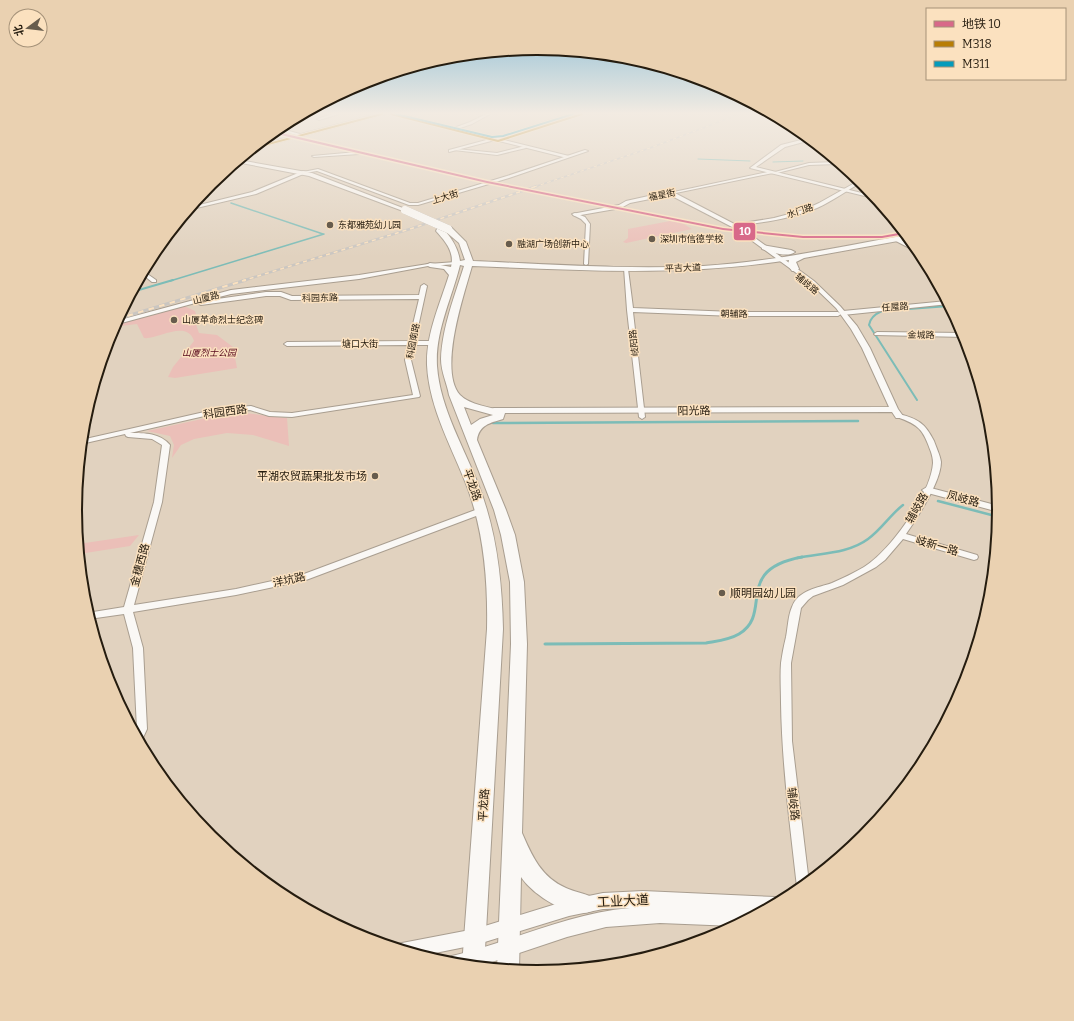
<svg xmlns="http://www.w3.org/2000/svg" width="1074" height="1021" viewBox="0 0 1074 1021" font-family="Bitter,'Noto Sans SC',serif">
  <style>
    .green { fill: #ebbfb8 }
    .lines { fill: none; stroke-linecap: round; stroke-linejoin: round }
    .stream-far4 { stroke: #7cbcb7; stroke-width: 1 }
    .stream-far3 { stroke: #7cbcb7; stroke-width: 1.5 }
    .stream-far2 { stroke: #7cbcb7; stroke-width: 2 }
    .stream-far1 { stroke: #7cbcb7; stroke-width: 2.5 }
    .stream { stroke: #7cbcb7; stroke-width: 3 }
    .minor-casing { stroke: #a99e90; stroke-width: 2 }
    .tertiary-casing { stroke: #a99e90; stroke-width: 2 }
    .secondary-casing { stroke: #a99e90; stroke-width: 2 }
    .primary-casing { stroke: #a99e90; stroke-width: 2 }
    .minor { fill: #faf8f5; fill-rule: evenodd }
    .tertiary { fill: #faf8f5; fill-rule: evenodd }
    .secondary { fill: #faf8f5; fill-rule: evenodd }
    .primary { fill: #faf8f5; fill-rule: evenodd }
    .rail-far2-casing { stroke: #cac6c1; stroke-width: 1.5 }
    .rail-far1-casing { stroke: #cac6c1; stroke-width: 2.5 }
    .rail-casing { stroke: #cac6c1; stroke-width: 3 }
    .rail-far2 { stroke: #fbe1bf; stroke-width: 1; stroke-dasharray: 3.5; stroke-linecap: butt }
    .rail-far1 { stroke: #fbe1bf; stroke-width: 1.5; stroke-dasharray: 4; stroke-linecap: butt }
    .rail { stroke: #fbe1bf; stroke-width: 2; stroke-dasharray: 5.5; stroke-linecap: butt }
    .primary-bridge-casing { stroke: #a99e90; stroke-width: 8; stroke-linecap: butt }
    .primary-bridge { stroke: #faf8f5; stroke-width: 8 }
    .bus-1-casing { stroke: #fbe1bf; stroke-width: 3.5 }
    .bus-2-casing { stroke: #fbe1bf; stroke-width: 3.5 }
    .bus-1 { stroke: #b87d04; stroke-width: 2 }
    .bus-2 { stroke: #049bbb; stroke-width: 2 }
    .metro-1-casing { stroke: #fbe1bf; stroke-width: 3 }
    .metro-1 { fill: #d86989; fill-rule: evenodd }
    .poi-dot { fill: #675c4d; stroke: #fbe1bf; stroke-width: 1.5 }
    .labels { text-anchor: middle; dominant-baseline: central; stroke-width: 3; stroke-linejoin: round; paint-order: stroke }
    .far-street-label { font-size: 9px; fill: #251c0f; stroke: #fbe1bf }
    .far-poi-label { font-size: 9px; fill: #251c0f; stroke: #fbe1bf; text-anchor: start }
    .far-park-label { font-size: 9px; font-style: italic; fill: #56061a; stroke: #fbe1bf }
    .street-label { font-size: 11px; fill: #251c0f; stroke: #fbe1bf }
    .poi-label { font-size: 11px; fill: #251c0f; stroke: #fbe1bf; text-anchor: end }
    .near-street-label { font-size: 13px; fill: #251c0f; stroke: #fbe1bf }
    .rim { fill: none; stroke: #251c0f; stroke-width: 2 }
    .line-badge { stroke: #fbe1bf; stroke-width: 1.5 }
    .badge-label { font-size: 11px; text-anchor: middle; font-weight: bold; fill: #fff }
  </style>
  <rect width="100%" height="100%" fill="#e1d2bf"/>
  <path class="green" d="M670,221L682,223L692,229L626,243L623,242L628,238V229Z
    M184,306L195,311L196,314L194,319L199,333L217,335L233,347L237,368L175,378L168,377L173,367L194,341C187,319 157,340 144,338L137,324L113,327L114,325Z
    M234,412C252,413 269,417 287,418L289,446L253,435L227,433L194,439L181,445L172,458L174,445L170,436L147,431Z
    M139,535L130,546L79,554L78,544Z"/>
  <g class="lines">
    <path class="stream-far4" d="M698,159L750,161
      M773,162L803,161"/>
    <path class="stream-far3" d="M201,194L208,197
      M231,203L323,234
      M170,281L324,234"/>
    <path class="stream-far2" d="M132,292L173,280
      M917,400L869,325C870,318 875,314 882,311L949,306"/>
    <path class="stream-far1" d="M493,423L858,421
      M938,501L999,517
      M797,558C819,553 848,554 868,539C881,530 890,515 903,505"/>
    <path class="stream" d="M545,644L706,643C717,641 729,640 739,634C774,613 732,570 802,557"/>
    <g class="minor-casing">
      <path id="minor" d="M333,114H339L319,120L317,119Z
        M486,114H490L472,124L454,130L451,129L470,122Z
        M525,146L526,148L497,155L454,150L456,149L497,153Z
        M585,150L588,151L509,178L418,205H409L317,171L305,173L303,172L318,169L410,203H418L507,176Z
        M836,162L837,164L809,165L777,173L775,172L809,163Z
        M772,171L773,173L671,194L669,193Z
        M860,180L862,182C847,190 833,201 817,208C790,219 761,223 733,226L731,225L774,218L804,210L819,203Z
        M575,213L585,217L590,224L588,264L586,265L584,264L586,224L581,219L573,215V214Z
        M894,238H898L919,250L923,255L894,240Z
        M456,262H458V264L428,266L359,279L231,294L203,301L266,292H281L292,296L419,295L421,286L424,284L427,286L415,341H434L437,343L434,345H414L411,360L420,396L419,397L292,417L269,416L250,410L222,412L130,433C145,433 160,433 170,445L162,502L134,605L236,589L304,574L478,509L481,508L485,511L484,513L306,580L236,595L133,612L143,648L147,729L141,742L139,743L134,733L137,729L133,648L124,614L89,619L87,613L124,607L154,502L162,445L152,439L128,437L126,436L125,434L81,444V440L222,408L251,406L270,412L292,413L413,395L405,360L408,345L287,346L284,344L287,342L409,341L419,299L291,300L280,296H266L201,305L199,304V302L114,325L116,321L231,290L359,275L428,264Z
        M624,268L628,269L633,308L734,312H838L841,314L838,316H734L633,312L645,417L642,419L639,417L627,310Z
        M143,271L156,280V282H152L142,274Z
        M947,301L949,304L843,315L840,313L843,311Z
        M877,332L964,333L965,337L875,335L874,334Z
        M899,414C918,419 925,423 934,441C936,447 940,455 941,462C941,482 917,518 906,534L977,555L978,557L977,559L974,560L903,539L885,560L876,567L843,585L813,596L808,600L801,608L791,663L792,741L809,883L798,891L797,887C790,826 782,764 781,703C781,690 780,676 781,663C782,655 784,645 786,637C788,627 788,616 792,607C798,590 818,588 832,583C843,578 854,573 864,567C890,551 931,494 933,463C933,459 932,455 931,452C923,429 919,425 897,417V415Z"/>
    </g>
    <g class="tertiary-casing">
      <path id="tertiary" d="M393,114H401L495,138L569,114H576L500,139L569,156L567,158L495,140L449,152V150L490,139Z
        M278,128L300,134L301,135L298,138H296V135L276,130Z
        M809,138L811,140L785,147L756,167L874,196L877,199L750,168L781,145Z
        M357,152L359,154L314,157L312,156Z
        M671,191L740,227L814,281L840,306L857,326L870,348L898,409L903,416L902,418H896L892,412L491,413V409L494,408L889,407L862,348L851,329L836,308L810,283L736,229L670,195L630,203L621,208L575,216L572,214L619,205L626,201Z
        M927,487L999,506V512L924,492L922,490Z
        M643,891L775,897L781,899L782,902L761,912H752L756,915L735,926L660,923L606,927L567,937L477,967L444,963L446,959L452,956C511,942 569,913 630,908L603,909L569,916L475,945L420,956L395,948L396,945L402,943L475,929L569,900L603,893Z"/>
    </g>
    <g class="secondary-casing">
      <path id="secondary" d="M377,114H385L252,149L256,146Z
        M303,171L308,172L256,194L188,210L191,207L252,192Z"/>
    </g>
    <g class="primary-casing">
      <path id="primary" d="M239,160L312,173L408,210L403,211L309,176L236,162Z
        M445,227H451L466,242L473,261C549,264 626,270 703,266C771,262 839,247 906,235L909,239L804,258L796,262L799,269L795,271H792L788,265L789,260C683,277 578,270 472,266C464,295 438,370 460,395C470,405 490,407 503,411L505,413L503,419C490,423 479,425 477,440L506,510L515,535L524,582L527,644L522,833C532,856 541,877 566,888C574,892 584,893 592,897L595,904L592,911C571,920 533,895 521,877L519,971L497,969L511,644L510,582L501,535L494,510L449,395C447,383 441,372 441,359C442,328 455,295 464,266L460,265C452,298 435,331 437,366C440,409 465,449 480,489C497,534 502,581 503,629L484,967L462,966L487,629C488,581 484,534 468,489C453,449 429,409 427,365C426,334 440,304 449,275L444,269L430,267L426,265L430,263L451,267C455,252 445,241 436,231L437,229H443C452,238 458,248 460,261L465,260L459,243L445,231ZM464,407L493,415L480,419L471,425Z
        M762,245L791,250L795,252C787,258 771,252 762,249Z"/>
    </g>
    <use href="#minor" class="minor"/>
    <use href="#tertiary" class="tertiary"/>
    <use href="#secondary" class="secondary"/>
    <use href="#primary" class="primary"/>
    <g class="rail-far2-casing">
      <path id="rail-far2" d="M534,187L650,148L740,114"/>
    </g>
    <g class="rail-far1-casing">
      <path id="rail-far1" d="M242,281L410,229L537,186"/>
    </g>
    <g class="rail-casing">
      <path id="rail" d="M117,319L246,280"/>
    </g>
    <use href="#rail-far2" class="rail-far2"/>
    <use href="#rail-far1" class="rail-far1"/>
    <use href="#rail" class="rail"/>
    <g class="primary-bridge-casing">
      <path id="primary-bridge" d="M405,210L448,229"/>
    </g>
    <use href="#primary-bridge" class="primary-bridge"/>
    <g class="bus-1-casing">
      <path id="bus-1" d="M391,114L498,141L582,114
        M253,148L382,114"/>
    </g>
    <g class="bus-2-casing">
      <path id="bus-2" d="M396,114L492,137L503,136L573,114"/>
    </g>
    <use href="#bus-1" class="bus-1"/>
    <use href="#bus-2" class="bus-2"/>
    <g class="metro-1-casing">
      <path id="metro-1" d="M273,131L487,181L723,228L803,236H882L904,232L905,234L882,238H803L723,230L487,183L272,133Z"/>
    </g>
    <use href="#metro-1" class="metro-1"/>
  </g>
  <linearGradient id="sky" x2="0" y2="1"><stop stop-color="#7db7d4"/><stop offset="0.44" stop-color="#f2ebe2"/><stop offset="1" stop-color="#f2ebe2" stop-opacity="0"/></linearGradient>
  <rect width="1074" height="257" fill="url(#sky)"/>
  <g class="poi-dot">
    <circle cx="330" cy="225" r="4"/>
    <circle cx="652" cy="239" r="4"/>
    <circle cx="509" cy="244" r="4"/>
    <circle cx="174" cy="320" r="4"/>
    <circle cx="375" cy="476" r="4"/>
    <circle cx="722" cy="593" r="4"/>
  </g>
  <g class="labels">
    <g class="far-street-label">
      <text transform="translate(662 195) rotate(-11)">福星街</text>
      <text transform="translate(445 197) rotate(-17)">上大街</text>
      <text transform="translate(800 211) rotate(-18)">水门路</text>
      <text transform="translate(683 268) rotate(-2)">平吉大道</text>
      <text transform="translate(807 284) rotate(39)">辅歧路</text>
      <text transform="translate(206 298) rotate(-14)">山厦路</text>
      <text transform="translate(320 298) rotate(-1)">科园东路</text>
      <text transform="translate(895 307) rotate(-4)">任屋路</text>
      <text transform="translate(734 314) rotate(1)">朝辅路</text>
      <text transform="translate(921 335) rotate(1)">金城路</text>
      <text transform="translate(413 341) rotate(-79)">科园南路</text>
      <text transform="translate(634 343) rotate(-96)">岐阳路</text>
      <text x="360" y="344">塘口大街</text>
    </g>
    <g class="far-poi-label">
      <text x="338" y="225">东都雅苑幼儿园</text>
      <text x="660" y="239">深圳市信德学校</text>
      <text x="517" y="244">融湖广场创新中心</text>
      <text x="182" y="320">山厦革命烈士纪念碑</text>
    </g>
    <g class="far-park-label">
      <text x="209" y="353">山厦烈士公园</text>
    </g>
    <g class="street-label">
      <text transform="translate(694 411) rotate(-1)">阳光路</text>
      <text transform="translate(225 412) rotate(-8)">科园西路</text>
      <text transform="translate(472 485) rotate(70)">平龙路</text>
      <text transform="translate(963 499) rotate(15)">凤岐路</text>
      <text transform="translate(917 508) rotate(-61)">辅岐路</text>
      <text transform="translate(937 546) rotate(16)">岐新一路</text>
      <text transform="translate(140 565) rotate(-75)">金穗西路</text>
      <text transform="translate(289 580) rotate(-13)">洋坑路</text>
      <text transform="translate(793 804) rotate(83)">辅岐路</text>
      <text transform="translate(484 805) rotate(-86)">平龙路</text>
    </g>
    <g class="poi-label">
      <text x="367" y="476">平湖农贸蔬果批发市场</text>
      <text x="730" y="593" text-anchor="start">顺明园幼儿园</text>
    </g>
    <g class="near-street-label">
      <text transform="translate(623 901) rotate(-3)">工业大道</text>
    </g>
  </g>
  <path d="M0 0H1074V1021H0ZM82 510a455 455 0 1 1 910 0a455 455 0 1 1-910 0Z" fill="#ead1b1" fill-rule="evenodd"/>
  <path class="rim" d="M82 510a455 455 0 1 1 910 0a455 455 0 1 1-910 0Z"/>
  <rect class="line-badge" x="733" y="222" width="23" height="19" rx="4" fill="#d86989"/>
  <g class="badge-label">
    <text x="745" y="235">10</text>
  </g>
  <rect x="926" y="8" width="140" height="72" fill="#fbe1bf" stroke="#a59279"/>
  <rect x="934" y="21" width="20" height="6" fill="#d86989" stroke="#a59279"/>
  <text x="962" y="28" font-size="12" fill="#251c0f">地铁 10</text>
  <rect x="934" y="41" width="20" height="6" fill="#b87d04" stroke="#a59279"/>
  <text x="962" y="48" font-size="12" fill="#251c0f">M318</text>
  <rect x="934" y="61" width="20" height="6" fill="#049bbb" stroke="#a59279"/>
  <text x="962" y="68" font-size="12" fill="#251c0f">M311</text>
  <g transform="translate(28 28) rotate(255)"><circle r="19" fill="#fbe1bf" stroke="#a59279"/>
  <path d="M0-3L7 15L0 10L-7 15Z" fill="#675c4d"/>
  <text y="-6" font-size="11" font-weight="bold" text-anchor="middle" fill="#251c0f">北</text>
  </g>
</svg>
